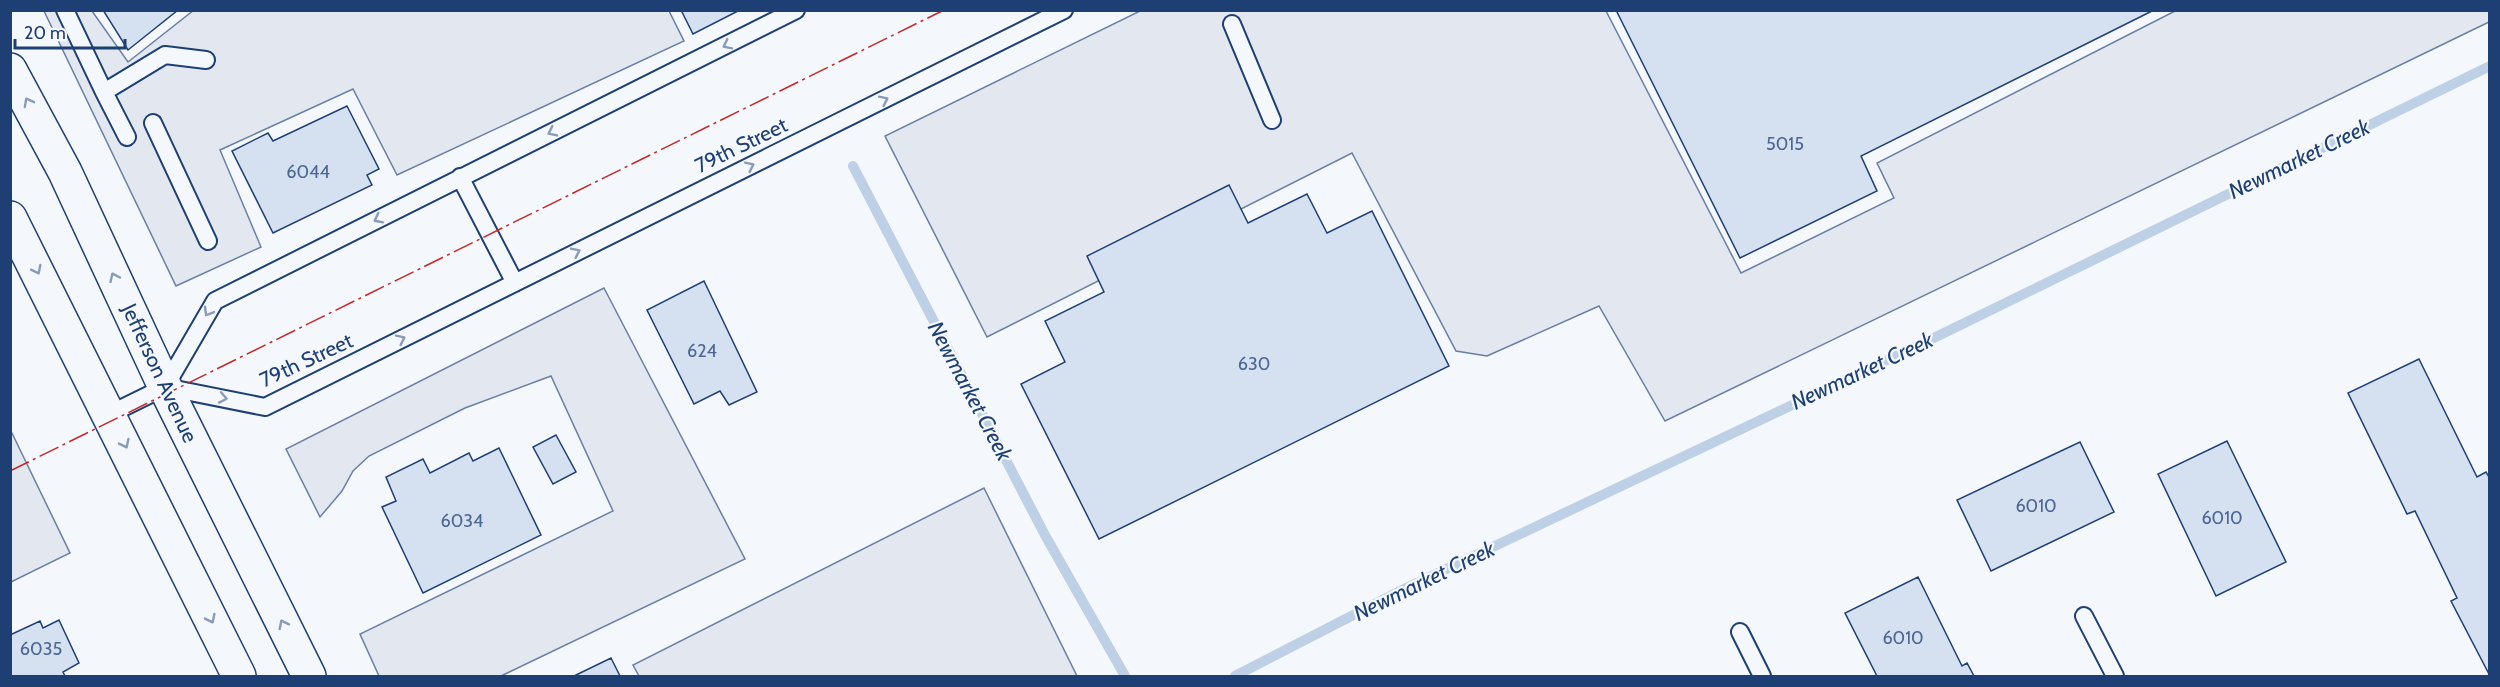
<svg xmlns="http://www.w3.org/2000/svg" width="2500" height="687" viewBox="0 0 2500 687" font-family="Cabin,sans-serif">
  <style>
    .parking { fill: #e3e8f0; stroke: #687fa3; stroke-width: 1.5 }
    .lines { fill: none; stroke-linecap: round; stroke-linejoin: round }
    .stream { stroke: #bed0e5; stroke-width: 10 }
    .building { fill: #d5e0f0; stroke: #1d3f73; stroke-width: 1.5 }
    .lane-casing { stroke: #1d3f73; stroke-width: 20 }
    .primary-casing { stroke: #1d3f73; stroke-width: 36 }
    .lane { stroke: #f4f7fb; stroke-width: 16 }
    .primary { stroke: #f4f7fb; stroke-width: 33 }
    .power { stroke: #c62828; stroke-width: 1.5; stroke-dasharray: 21 4.5 3 4.5; stroke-linecap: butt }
    .oneway { stroke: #889bb7 }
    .labels { text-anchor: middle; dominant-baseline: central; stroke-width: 4.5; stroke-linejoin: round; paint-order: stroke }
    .number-label { font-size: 18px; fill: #4b6792 }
    .street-label { font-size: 21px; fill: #1d3f73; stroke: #f4f7fb }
    .water-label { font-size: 22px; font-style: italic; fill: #1d3f73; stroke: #f4f7fb }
  </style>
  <rect width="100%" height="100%" fill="#f4f7fb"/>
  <path class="parking" d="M194,10L669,11L684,41L397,175L353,89L220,150L261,247L176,286L44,11H92L128,62Z
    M1140,11H1606L1741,273L1894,198L1877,163L2175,11H2489V22L1665,421L1599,306L1487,356L1456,351L1352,153L987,337L885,136Z
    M604,288L745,559L501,676H379L360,634L613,511L551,376L465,408L369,456L353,471L342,491L320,517L286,449Z
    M10,429L70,553L11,582H10Z
    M984,488L1077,676H639L633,665Z"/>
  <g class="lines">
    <path class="stream" d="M853,166L1046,537L1125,676
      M1235,676L1402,590L1942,334L2490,66"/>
  </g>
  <path class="building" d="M103,10H178L128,50Z
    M681,10H738V11L693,34Z
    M1616,10L1685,11L2154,10L1861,156L1877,191L1740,258Z
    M347,106L379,169L367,175L372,185L273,233L232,151L268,133L273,141Z
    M1229,185L1248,223L1307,194L1327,233L1372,211L1449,366L1099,539L1021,384L1065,362L1045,321L1104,292L1087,256Z
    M704,281L757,392L729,405L720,391L694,404L647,310Z
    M2419,359L2477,477L2486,472L2490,479V676L2451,601L2457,598L2415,511L2407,514L2348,393Z
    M556,435L576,472L553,484L533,447Z
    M2227,441L2286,562L2216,596L2158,474Z
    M2080,442L2114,512L1991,571L1957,500Z
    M499,448L541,535L423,593L382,507L396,501L386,477L423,459L430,473L469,453L473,461Z
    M1918,577L1962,666L1967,663L1974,676H1877L1845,613Z
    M59,620L79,663L63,672L65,676H10V635L40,621L43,628Z
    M611,658L620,676H574Z"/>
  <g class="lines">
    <g class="lane-casing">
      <path id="lane" d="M65,10L104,92
        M1232,24L1272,120
        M153,123L208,241
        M127,137L104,92L165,55L206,60
        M460,177L515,283
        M165,387L265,407L1064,10
        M165,387L215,301L796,10
        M110,414L165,387
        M2084,616L2115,676
        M1740,632L1762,676"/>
    </g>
    <g class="primary-casing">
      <path id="primary" d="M10,70L65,172L165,387L309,676
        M10,218L239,676"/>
    </g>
    <use href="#lane" class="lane"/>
    <use href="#primary" class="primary"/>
    <path class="power" d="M10,471L944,10"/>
  </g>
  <defs><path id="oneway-chevron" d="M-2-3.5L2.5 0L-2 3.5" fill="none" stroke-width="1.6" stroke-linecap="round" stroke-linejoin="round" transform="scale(1.5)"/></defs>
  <g class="oneway">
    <use href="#oneway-chevron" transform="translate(727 45) rotate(154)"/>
    <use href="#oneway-chevron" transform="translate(884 100) rotate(-26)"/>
    <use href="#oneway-chevron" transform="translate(28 102) rotate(-118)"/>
    <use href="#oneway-chevron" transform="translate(552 132) rotate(154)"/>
    <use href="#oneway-chevron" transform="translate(750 166) rotate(-26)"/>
    <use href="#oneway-chevron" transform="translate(378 219) rotate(153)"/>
    <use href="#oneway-chevron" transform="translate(576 252) rotate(-26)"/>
    <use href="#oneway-chevron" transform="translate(37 270) rotate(63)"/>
    <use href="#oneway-chevron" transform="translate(114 277) rotate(-115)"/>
    <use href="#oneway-chevron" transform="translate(208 312) rotate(120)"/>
    <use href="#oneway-chevron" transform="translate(401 339) rotate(-26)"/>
    <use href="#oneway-chevron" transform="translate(223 398) rotate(11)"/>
    <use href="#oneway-chevron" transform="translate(125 444) rotate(64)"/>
    <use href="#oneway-chevron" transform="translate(211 619) rotate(64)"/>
    <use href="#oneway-chevron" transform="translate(283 624) rotate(-117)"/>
  </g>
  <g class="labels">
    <g class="number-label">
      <text x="1785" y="144">5015</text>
      <text x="308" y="172">6044</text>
      <text x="702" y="351">624</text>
      <text x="1254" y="364">630</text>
      <text x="2036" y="506">6010</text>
      <text x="2222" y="518">6010</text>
      <text x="462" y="521">6034</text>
      <text x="1903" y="638">6010</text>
      <text x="41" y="649">6035</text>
    </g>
    <g class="street-label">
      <text transform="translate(741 145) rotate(-26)">79th Street</text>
      <text transform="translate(306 360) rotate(-25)">79th Street</text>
      <text transform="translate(160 373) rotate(65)">Jefferson Avenue</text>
    </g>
    <g class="water-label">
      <text transform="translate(2299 159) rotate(-26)">Newmarket Creek</text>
      <text transform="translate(1862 371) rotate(-25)">Newmarket Creek</text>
      <text transform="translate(970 391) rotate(62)">Newmarket Creek</text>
      <text transform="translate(1424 581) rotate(-26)">Newmarket Creek</text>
    </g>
  </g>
  <rect width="2500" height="687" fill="none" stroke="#1d3f73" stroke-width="24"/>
  <path d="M15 39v9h110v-9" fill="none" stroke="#1d3f73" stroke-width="3"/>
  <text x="24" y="39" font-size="18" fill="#1d3f73" stroke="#f4f7fb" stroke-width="4.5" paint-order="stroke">20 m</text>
</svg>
